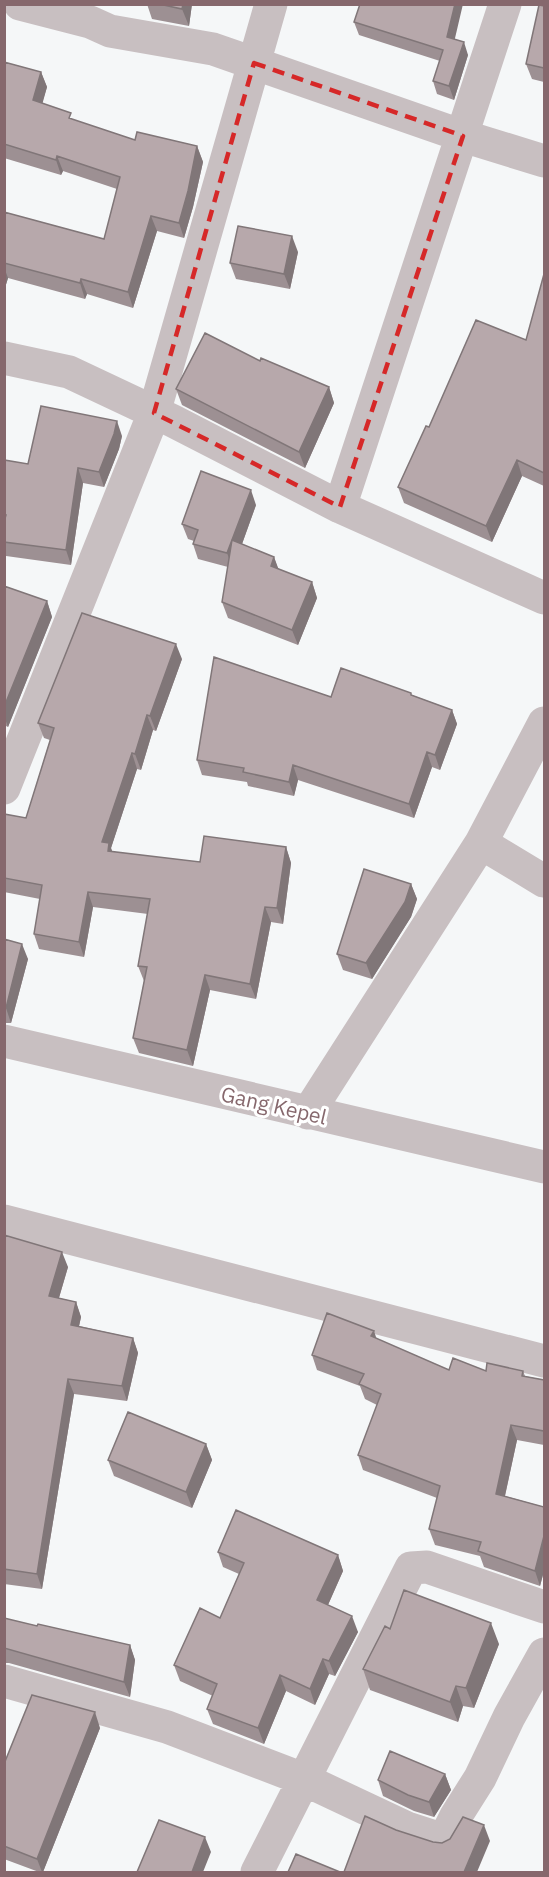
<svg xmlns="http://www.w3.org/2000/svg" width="549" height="1877" viewBox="0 0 549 1877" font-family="'IBM Plex Sans',sans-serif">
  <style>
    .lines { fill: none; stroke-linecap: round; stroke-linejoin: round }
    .minor { stroke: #c8bfc1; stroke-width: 33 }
    .wall { fill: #9d9093 }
    .shaded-wall { fill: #807678 }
    .building { fill: #b7a8ab; stroke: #807678; stroke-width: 1.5 }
    .marked { fill: none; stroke: #d62828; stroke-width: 4.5; stroke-dasharray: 12 8; stroke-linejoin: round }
    .labels { text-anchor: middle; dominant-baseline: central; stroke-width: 6; stroke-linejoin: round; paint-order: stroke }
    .street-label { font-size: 21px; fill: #86686d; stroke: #fff }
  </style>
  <rect width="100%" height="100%" fill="#f5f7f8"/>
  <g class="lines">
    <path class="minor" d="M20,4L90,22L110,31L213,49L463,136L544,161
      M4,358L69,372L173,421L340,507L544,598
      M340,507L505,4
      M4,788L154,413L271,4
      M481,843L544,881
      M4,1041L544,1167
      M308,1113L481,843L544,723
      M4,1221L544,1361
      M4,1681L167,1727L303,1779L407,1828L444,1840L456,1816L480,1778L509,1717L544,1654
      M257,1872L411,1568L427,1567L544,1607"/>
  </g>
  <path class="wall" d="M147,4H192L189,26L152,19Z
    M544,6V82L532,79L526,64Z
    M354,22L455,39L468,55L454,100L437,94L433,81L440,61L359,35Z
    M4,62L41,72L47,87L42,103L74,120L135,140L197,146L203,162L193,207L184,238L157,231L133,308L87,294L85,299L8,278L4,291V212L104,239L117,189L63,171L61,175L4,158Z
    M298,252L290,289L236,279L230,263Z
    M544,274V486L522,476L492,542L404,503L398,487L429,427L526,340Z
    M260,361L329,387L334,403L305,468L182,405L176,389Z
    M122,436L119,449L104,487L83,483L71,565L6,556L4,552V460L28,464Z
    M256,505L242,544L274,557L278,569L312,582L317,598L298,645L228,618L222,602L228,567L198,559L193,544L194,541L188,539L182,524Z
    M4,586L47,601L52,617L8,727L6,726L4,730Z
    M182,659L156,731L153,730L141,770L137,769L111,848L112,852L200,862L286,847L291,863L283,924L271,922L256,999L210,990L193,1066L139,1053L133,1038L144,981L138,966L148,914L93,907L84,957L39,949L34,934L40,899L4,892V814L26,818L50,740L44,738L38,723Z
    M412,695L452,710L457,724L440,770L432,767L414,818L298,780L294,796L248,786L247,782L202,775L197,760L331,697Z
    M411,884L417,899L411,917L372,979L343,970L337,954Z
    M4,939L28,959L11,1023H4Z
    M4,1235L68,1267L59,1298L76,1302L81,1317L79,1326L133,1338L138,1353L127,1401L74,1394L42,1589L4,1584Z
    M376,1339L449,1370L523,1371L525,1376L544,1380V1445L517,1440L505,1496L544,1507V1571L540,1586L484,1567L480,1556L435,1545L429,1529L437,1498L363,1470L358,1455L377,1405L365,1399L360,1386L317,1370L312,1355Z
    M206,1444L212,1460L192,1508L114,1476L108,1460Z
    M218,1552L338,1555L343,1571L328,1605L358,1632L335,1676L329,1674L315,1705L286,1691L264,1744L213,1724L207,1709L213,1696L180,1681L174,1665L220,1618L239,1574L223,1567Z
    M4,1618L37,1626L130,1645L135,1660L130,1697L9,1663H4Z
    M390,1629L499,1644L474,1708L463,1706L458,1722L370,1690L363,1669Z
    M100,1728L43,1872H39L4,1859V1764Z
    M445,1774L451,1790L434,1817L414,1811L383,1796L378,1780Z"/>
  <path class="shaded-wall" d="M183,4H192L189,26L182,9Z
    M455,4H463L452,51L447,37Z
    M464,42L468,55L454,100L449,86Z
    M41,72L47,87L39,116L33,100Z
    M197,146L203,162L193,207L184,238L179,223Z
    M57,156L63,171L61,175L56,160Z
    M151,216L157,231L133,308L128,292Z
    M292,236L298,252L290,289L284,274Z
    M4,267L8,278L4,291Z
    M81,279L87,294L85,299L80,283Z
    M329,387L334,403L305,468L299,452Z
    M117,421L122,436L119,449L104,487L99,472Z
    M517,460L522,476L492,542L486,526Z
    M78,468L83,483L71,565L66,550Z
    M251,490L256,505L233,569L227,553Z
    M274,557L280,573L271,566Z
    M312,582L317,598L298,645L292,630Z
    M47,601L52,617L8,727L4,716V707Z
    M176,644L182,659L156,731L150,716Z
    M452,710L457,724L440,770L435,755Z
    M147,715L153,730L141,770L135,754Z
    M427,752L432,767L414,818L409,804Z
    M132,753L137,769L111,848L115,859L113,866L102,842Z
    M293,765L298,780L294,796L289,782Z
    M286,847L291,863L283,924L277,908Z
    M411,884L417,899L411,917L372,979L366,963Z
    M88,892L93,907L84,957L79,942Z
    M265,907L271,922L256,999L250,984Z
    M22,944L28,959L11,1023L6,1008Z
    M205,975L210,990L193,1066L187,1050Z
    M62,1252L68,1267L55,1311L49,1296Z
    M76,1302L81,1317L76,1340L71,1325Z
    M374,1331L379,1346L371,1336Z
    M133,1338L138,1353L127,1401L122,1386Z
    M68,1379L74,1394L42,1589L37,1574Z
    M511,1425L517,1440L502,1509L496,1494Z
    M206,1444L212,1460L192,1508L186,1492Z
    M544,1536V1571L540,1586L535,1571Z
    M338,1555L343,1571L323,1616L317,1600Z
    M352,1616L358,1632L335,1676L329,1661Z
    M491,1623L499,1644L474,1708L466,1688Z
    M130,1645L135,1660L130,1697L124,1682Z
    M323,1659L329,1674L315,1705L310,1689Z
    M280,1675L286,1691L264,1744L258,1728Z
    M456,1686L463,1706L458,1722L450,1702Z
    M95,1712L100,1728L43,1872H42L37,1859Z
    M445,1774L451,1790L434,1817L429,1802Z
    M484,1825L490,1841L477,1872H464Z
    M205,1837L211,1852L203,1872H192Z"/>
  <path class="building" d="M159,4H183L182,9Z
    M360,4H455L447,37L464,42L449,86L433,81L443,50L354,22Z
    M539,5L544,6V68L526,64Z
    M4,62L41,72L33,100L71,113L69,118L135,140L137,132L197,146L188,191L179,223L151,216L128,292L81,279L80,283L4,263V212L104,239L120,177L57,156L56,160L4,144Z
    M238,226L292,236L284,274L230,263Z
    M544,274V473L517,460L486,526L398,487L426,426L429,427L476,320L526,340Z
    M205,333L260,361L261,358L329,387L299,452L176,389Z
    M41,406L117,421L114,434L99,472L78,468L66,550L4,542V522L6,515H4V460L28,464Z
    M201,471L251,490L227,553L193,544L198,530L182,524Z
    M232,540L274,557L271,566L312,582L292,630L222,602Z
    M4,586L47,601L4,707Z
    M82,613L176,644L150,716L147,715L135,754L132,753L102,842L109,843L108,851L200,862L204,836L286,847L277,908L265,907L250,984L205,975L187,1050L133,1038L147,967L138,966L150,899L88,892L79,942L34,934L42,885L4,878V814L26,818L54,728L38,723Z
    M214,657L331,697L341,668L411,693V695L452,710L435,755L427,752L409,804L293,765L289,782L243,772L244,768L197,760Z
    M364,869L411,884L405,902L366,963L337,954Z
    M4,939L22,944L6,1008H4Z
    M4,1235L62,1252L49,1296L76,1302L71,1325L133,1338L122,1386L68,1379L37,1574L4,1569Z
    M327,1313L374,1331L371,1336L449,1370L453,1358L486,1371L487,1363L523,1371L522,1376L544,1380V1431L511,1425L496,1494L544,1507V1536L535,1571L478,1551L481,1542L429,1529L440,1486L358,1455L381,1394L359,1384L364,1374L312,1355Z
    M128,1412L206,1444L186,1492L108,1460Z
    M236,1510L338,1555L317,1600L352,1616L329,1661L323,1659L310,1689L280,1675L258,1728L207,1709L217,1684L174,1665L200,1608L220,1618L244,1563L218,1552Z
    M404,1590L491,1623L466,1688L456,1686L450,1702L363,1669L385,1626L390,1629Z
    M4,1618L37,1626L38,1624L130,1645L124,1682L4,1648Z
    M32,1695L95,1712L37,1859L4,1846V1764Z
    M390,1751L445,1774L429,1802L408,1795L378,1780Z
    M365,1816L396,1830L433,1842L442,1843L450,1839L463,1817L484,1825L464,1872H344Z
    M159,1820L205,1837L192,1872H137Z
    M296,1854L340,1872H288Z"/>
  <path class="marked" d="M254,63L463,136L340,507L154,413Z"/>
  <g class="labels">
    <g class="street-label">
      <text transform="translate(274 1105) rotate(13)">Gang Kepel</text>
    </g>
  </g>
  <rect width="549" height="1877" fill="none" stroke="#86686d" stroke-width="12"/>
</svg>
